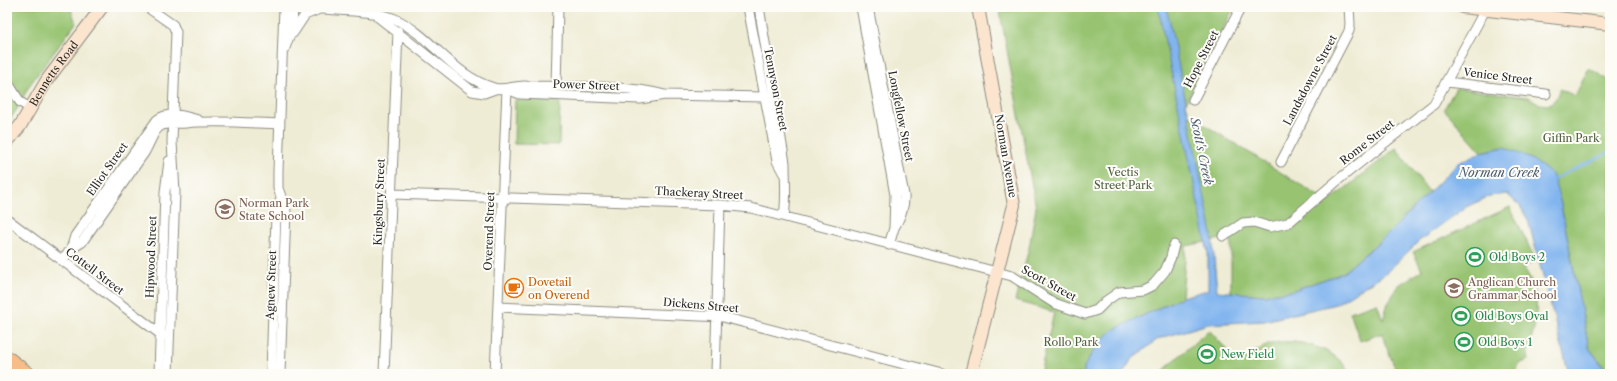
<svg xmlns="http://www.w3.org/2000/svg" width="1617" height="381" viewBox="0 0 1617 381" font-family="'Libre Caslon Text',serif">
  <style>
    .green { fill: #98c472; stroke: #62784e }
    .water { fill: #82b5ef; stroke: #56708d }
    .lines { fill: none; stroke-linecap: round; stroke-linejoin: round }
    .stream { stroke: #82b5ef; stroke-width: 2 }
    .street-casing { stroke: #8d8c80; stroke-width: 11 }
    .secondary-casing { stroke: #8d8c80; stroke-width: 14 }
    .primary-casing { stroke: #8d8c80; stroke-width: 16 }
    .street { stroke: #fff; stroke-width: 9 }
    .secondary { stroke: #fce5cf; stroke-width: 12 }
    .primary { stroke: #f7bd88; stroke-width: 14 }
    .rail { stroke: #2b2b2b; stroke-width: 2; stroke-dasharray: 6 3; stroke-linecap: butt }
    .labels { text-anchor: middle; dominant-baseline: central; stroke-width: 4; stroke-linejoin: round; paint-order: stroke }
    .street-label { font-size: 11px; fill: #2b2b2b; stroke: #fdfcf7 }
    .park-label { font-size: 11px; fill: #516144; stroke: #fdfcf7 }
    .education-label { font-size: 11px; fill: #785e54; stroke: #fdfcf7; text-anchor: start }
    .leisure-label { font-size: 11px; fill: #27864d; stroke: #fdfcf7; text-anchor: start }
    .food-label { font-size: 11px; fill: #c56008; stroke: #fdfcf7; text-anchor: start }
    .water-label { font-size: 12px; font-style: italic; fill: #495b70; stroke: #fdfcf7 }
  </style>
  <rect width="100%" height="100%" fill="#fdfcf7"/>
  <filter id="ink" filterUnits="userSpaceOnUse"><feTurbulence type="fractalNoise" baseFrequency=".025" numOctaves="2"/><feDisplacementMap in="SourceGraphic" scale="8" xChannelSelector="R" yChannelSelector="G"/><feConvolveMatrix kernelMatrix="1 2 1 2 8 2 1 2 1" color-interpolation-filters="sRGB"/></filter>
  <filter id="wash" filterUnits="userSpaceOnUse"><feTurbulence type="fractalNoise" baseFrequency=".012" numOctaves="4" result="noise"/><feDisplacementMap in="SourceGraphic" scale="16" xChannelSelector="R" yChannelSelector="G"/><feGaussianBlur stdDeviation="0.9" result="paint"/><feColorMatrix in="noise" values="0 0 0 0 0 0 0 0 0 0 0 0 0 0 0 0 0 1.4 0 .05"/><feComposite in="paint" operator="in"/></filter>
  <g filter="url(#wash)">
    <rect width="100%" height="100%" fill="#efecd5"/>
    <path class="green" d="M7,7H70L76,23L29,86L17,109L7,124Z
      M1032,7H1234L1186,103L1189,115L1328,202L1396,148L1430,193L1389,233L1343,273L1291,291L1264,295L1231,293V237L1186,246L1182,297L1138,318L1084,367V374H1040L1054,312L1015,301L1029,248L1036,208L1000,12Z
      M1589,68L1610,81V374L1589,348L1560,200L1504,147L1482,152L1444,109L1456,88L1528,97L1540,104L1548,105L1555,100L1560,89L1575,96Z
      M515,100L560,101L559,145L514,144Z
      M1510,207L1536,261L1523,267C1539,288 1539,312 1532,336C1530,345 1526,351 1529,360L1521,363L1513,374H1380L1395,368L1384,341L1383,333L1360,341L1350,312L1377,303L1383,320L1388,303L1399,285L1422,270L1413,252Z
      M1209,330L1238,362C1248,356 1260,348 1271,344C1294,336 1341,349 1349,374H1162L1168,366Z"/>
    <path class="water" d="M1158,7H1166L1170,22L1212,234L1217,291L1264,295L1291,291L1343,273L1389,233L1458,163L1482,152L1504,147L1533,160L1552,174L1560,200L1589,348L1609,374H1569L1528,220L1520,206L1507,194L1490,196L1466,207L1419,241L1386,273L1336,304L1264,321L1208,324L1158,339L1131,360L1123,374H1084V367L1097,344L1113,330L1182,297L1208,290V253Z"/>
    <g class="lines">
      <path class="stream" d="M1552,180L1610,152"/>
    </g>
  </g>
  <g filter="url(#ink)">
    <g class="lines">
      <g class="street-casing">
        <path id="street" d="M147,7L173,25L176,32L172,142L175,192L168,374
          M302,7C329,11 372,9 395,19C432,36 454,77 494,88C505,91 515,85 526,86C570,87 623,84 665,95
          M748,7L777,161L784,174
          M759,7L785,163C785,181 787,198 784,216
          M861,7L895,195L894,228L889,245
          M868,7L904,195C905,207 900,218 894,228
          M378,17L472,91L484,93L495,89
          M293,33L305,15L317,10
          M285,48L292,28L293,7
          M7,81L20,102L30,108
          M1447,82L1546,94
          M556,86L558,7
          M507,89L520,94L640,99L665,95L765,97
          M1193,100L1241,7
          M1281,162L1349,31L1350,24L1349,7
          M392,194L720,205L751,208L1012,276L1054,303L1085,314L1097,310L1106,301L1119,292L1143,290L1153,285L1165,271L1171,257L1174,245
          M7,219L163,336
          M1223,236L1243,223L1254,222L1270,227L1288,223L1338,180L1434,104L1485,10
          M71,249L75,236L157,120C168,111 186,116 198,120
          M62,261L71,249L82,242L144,153C148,147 154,130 159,127C166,122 177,124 186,123C217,120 249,123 280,124
          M498,307L723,317L942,374
          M159,374L165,192L169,161
          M271,374L276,215L281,198
          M280,374L286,211L278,188V171L284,7
          M384,374L398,31
          M495,374L507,89
          M715,374L720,205"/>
      </g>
      <g class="secondary-casing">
        <g id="secondary">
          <path d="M1462,7L1610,24"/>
          <path id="s1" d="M7,142L20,126L47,80L102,7"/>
          <path d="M971,374L1014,205L978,7"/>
        </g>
      </g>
      <g class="primary-casing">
        <path id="primary" d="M7,358L28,374"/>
      </g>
      <use href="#street" class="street"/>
      <use href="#secondary" class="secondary"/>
      <use href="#primary" class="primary"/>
      <path class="rail" d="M1605,7L1610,8"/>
    </g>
  </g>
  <defs>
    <g id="school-ring" transform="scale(1)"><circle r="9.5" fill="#fdfcf7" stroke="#8d6e63" stroke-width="1.5"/><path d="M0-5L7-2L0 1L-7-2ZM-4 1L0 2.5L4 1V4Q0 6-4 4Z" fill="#8d6e63"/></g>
    <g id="stadium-ring" transform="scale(1)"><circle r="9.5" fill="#fdfcf7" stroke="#2e9e5b" stroke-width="1.5"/><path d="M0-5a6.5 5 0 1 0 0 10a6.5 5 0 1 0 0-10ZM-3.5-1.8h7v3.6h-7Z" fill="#2e9e5b"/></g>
    <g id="cafe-ring" transform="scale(1)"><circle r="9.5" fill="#fdfcf7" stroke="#e8710a" stroke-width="1.5"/><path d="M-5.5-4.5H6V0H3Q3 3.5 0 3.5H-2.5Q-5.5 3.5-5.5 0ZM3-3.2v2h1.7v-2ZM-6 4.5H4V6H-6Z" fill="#e8710a"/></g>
  </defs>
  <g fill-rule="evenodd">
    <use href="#school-ring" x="225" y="209"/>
    <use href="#stadium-ring" x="1475" y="257"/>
    <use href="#cafe-ring" x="514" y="288"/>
    <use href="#school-ring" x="1454" y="288"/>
    <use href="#stadium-ring" x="1461" y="316"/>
    <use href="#stadium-ring" x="1464" y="342"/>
    <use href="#stadium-ring" x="1207" y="354"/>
  </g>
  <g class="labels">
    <g class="street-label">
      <text transform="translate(1201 59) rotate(-63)">Hope Street</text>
      <text stroke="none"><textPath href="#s1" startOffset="83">Bennetts Road</textPath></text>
      <text transform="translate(1498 76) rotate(7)">Venice Street</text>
      <text transform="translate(1310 80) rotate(-62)">Landsdowne Street</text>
      <text transform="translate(586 85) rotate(2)">Power Street</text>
      <text transform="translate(776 89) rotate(79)">Tennyson Street</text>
      <text transform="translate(901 116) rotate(79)">Longfellow Street</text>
      <text transform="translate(1367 142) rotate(-38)">Rome Street</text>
      <text transform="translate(1006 156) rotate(80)">Norman Avenue</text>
      <text transform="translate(107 169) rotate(-55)">Elliot Street</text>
      <text transform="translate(699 193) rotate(3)">Thackeray Street</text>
      <text transform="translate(379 202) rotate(-88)">Kingsbury Street</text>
      <text transform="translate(489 231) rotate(-88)">Overend Street</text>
      <text transform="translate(151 257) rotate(-88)">Hipwood Street</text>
      <text transform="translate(95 271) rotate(37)">Cottell Street</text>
      <text transform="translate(1049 283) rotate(29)">Scott Street</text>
      <text transform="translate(271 285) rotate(-88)">Agnew Street</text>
      <text transform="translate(701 305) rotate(5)">Dickens Street</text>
    </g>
    <g class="park-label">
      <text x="1571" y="138">Giffin Park</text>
      <text x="1123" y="172">Vectis<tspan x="1123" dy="13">Street Park</tspan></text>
      <text x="1071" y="342">Rollo Park</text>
    </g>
    <g class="education-label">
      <text x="239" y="203">Norman Park<tspan x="239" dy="13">State School</tspan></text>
      <text x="1468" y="282">Anglican Church<tspan x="1468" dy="13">Grammar School</tspan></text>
    </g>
    <g class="leisure-label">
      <text x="1489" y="257">Old Boys 2</text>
      <text x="1475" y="316">Old Boys Oval</text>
      <text x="1478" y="342">Old Boys 1</text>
      <text x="1221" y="354">New Field</text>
    </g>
    <g class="food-label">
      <text x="528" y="282">Dovetail<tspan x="528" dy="13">on Overend</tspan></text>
    </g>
    <g class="water-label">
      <text transform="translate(1202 151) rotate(78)">Scott's Creek</text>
      <text x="1499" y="172">Norman Creek</text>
    </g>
  </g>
  <rect width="1617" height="381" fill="none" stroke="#fdfcf7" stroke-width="24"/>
</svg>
